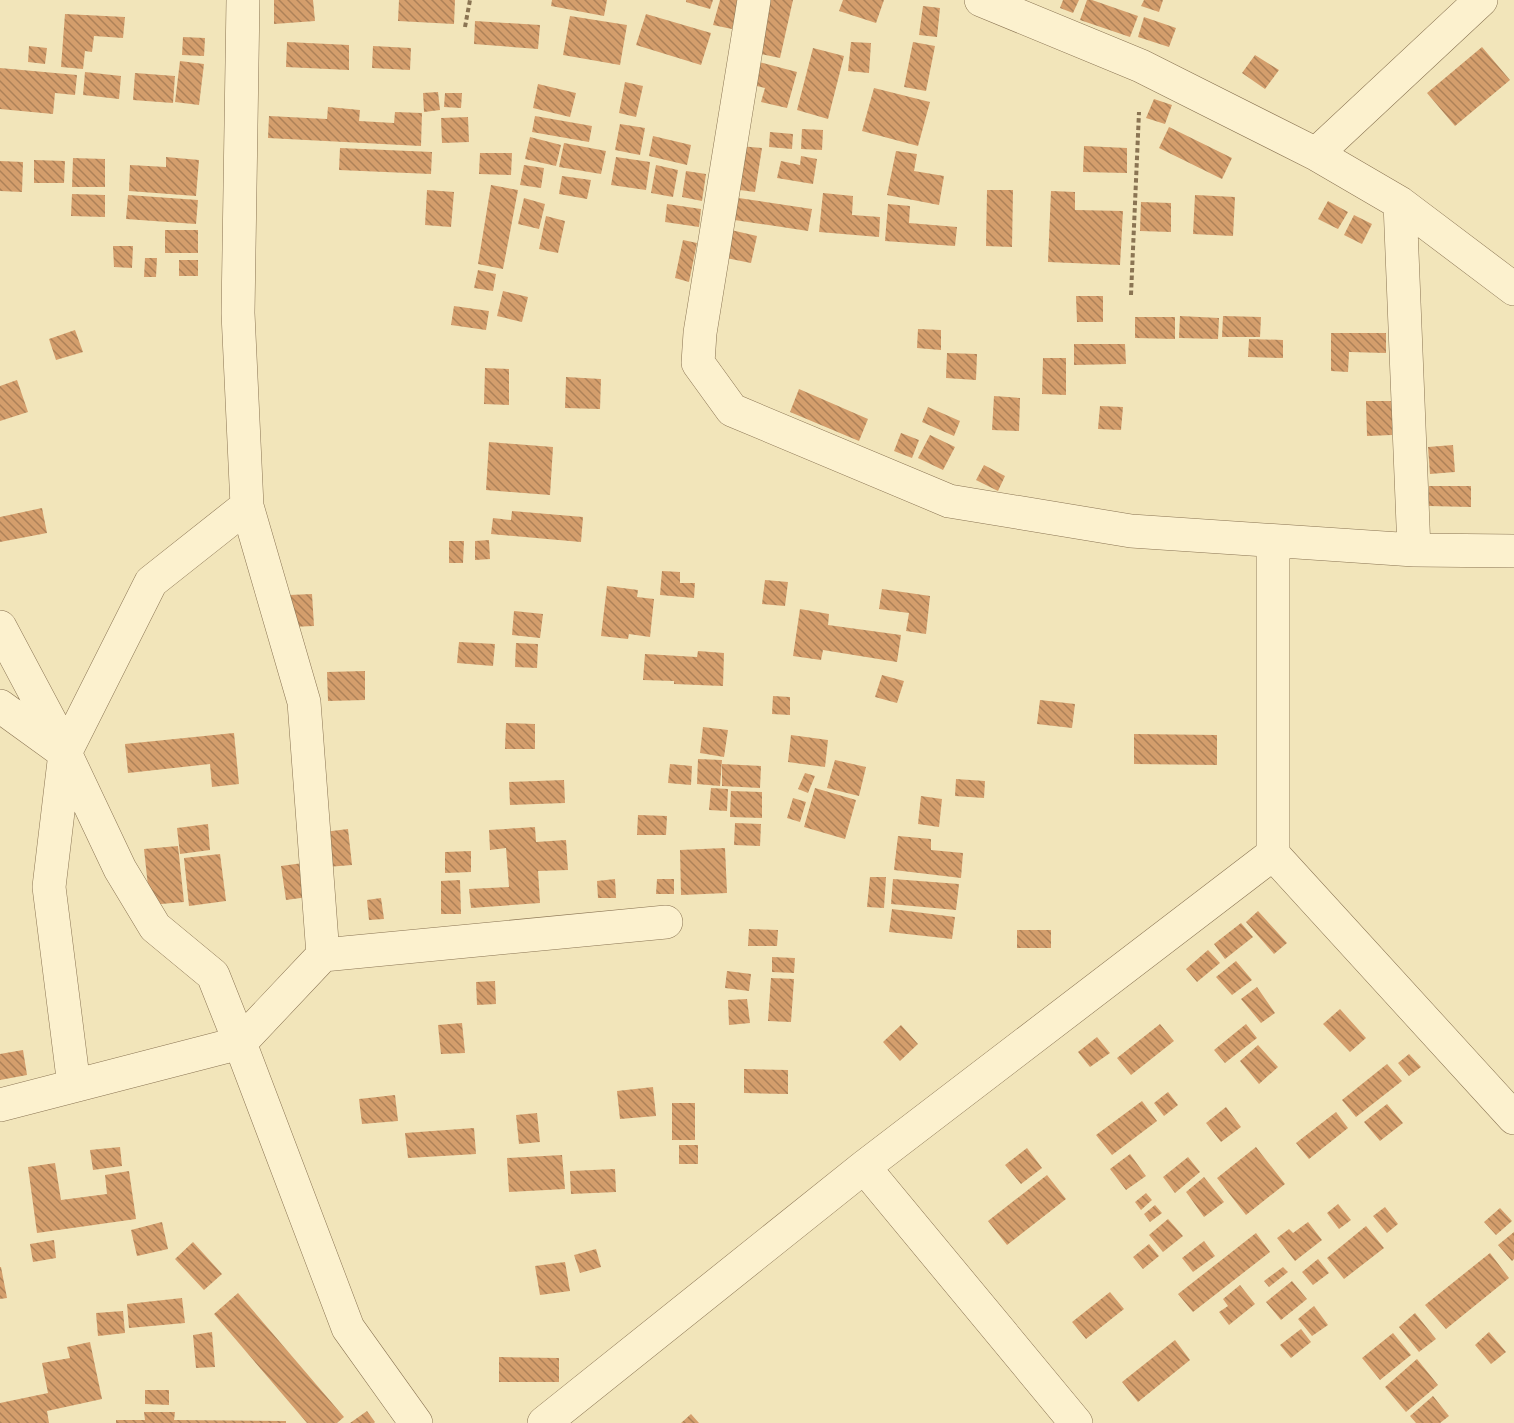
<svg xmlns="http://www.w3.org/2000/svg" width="1514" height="1423" viewBox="0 0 1514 1423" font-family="Lora,serif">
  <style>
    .building { fill: url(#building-back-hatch) }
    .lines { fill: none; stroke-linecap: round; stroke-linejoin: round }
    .street-casing { stroke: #8a7453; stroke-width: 34 }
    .path { stroke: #8a7453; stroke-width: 4; stroke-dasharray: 4.5 3; stroke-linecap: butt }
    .street { stroke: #fcf1ce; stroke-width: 33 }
  </style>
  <defs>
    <pattern id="building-back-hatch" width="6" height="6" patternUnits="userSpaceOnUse" patternTransform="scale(1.5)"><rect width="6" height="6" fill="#d49e6c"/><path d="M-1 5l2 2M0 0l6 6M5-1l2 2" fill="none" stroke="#ad8158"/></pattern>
  </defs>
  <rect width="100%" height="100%" fill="#f2e5ba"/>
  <path class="building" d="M274,0H313L315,21L274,24Z
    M399,0H455L454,24L398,21Z
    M552,0H607L604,16L551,6Z
    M686,0H713L710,9L686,2Z
    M720,0H740L732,29L713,25Z
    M767,0H793L780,58L756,53Z
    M843,0H884L876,23L839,11Z
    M1063,0H1079L1073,13L1060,8Z
    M1087,0H1092L1138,16L1130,37L1080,20Z
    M1144,0H1163L1159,12L1141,6Z
    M923,6L940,8L937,37L919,35Z
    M65,14L125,17L123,38L94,36L92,52L85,51L83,69L61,67Z
    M646,14L711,33L701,65L636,45Z
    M570,16L627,25L620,65L563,55Z
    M1144,17L1176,28L1169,47L1138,37Z
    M475,21L540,25L538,49L474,44Z
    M183,37L205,38L204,56L182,55Z
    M287,42L349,45V70L286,67Z
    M851,42L871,43L869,73L848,71Z
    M913,42L935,46L926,91L904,87Z
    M29,46L47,48L45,64L28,62Z
    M373,46L411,48L410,70L372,68Z
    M1482,47L1510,80L1455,126L1427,93Z
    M813,48L844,56L828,119L797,110Z
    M1255,55L1279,70L1265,89L1242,73Z
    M180,61L204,64L199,105L175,102Z
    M755,61L797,72L787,108L761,102L765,88L749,84Z
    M0,68L77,75L75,95L55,93L53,114L0,109Z
    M85,72L121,76L119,99L83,95Z
    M135,73L175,76L173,103L133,100Z
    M625,82L643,86L636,117L619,113Z
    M538,84L576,93L570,117L533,108Z
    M874,88L930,102L918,146L862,131Z
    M438,92L440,110L424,112L423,93Z
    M445,93H462L461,108L444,107Z
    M1154,99L1172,105L1165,124L1146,118Z
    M328,107L360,110L359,121L394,123L395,112L422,113L421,146L268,138L269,116L327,119Z
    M535,116L592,126L589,142L532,132Z
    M468,117L469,142L442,143L441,118Z
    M620,124L645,128L640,155L615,150Z
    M1169,127L1232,158L1222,179L1159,148Z
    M802,129L823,130L822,150L801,149Z
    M770,132L793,134L792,149L769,147Z
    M653,136L691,145L687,165L649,156Z
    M530,137L561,145L556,166L525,159Z
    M564,143L606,151L601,174L559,167Z
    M739,146L762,148L755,192L732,189Z
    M1084,146L1127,148V173L1083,172Z
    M340,148L432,152L431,174L339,170Z
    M896,151L917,154L914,171L944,176L939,205L887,195Z
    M480,153H512L511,175L479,174Z
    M801,156L817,159L813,184L777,178L781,161L800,165Z
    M166,157L199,160L196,196L129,191L130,165L166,167Z
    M616,157L650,162L646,190L611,185Z
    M73,158L105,159V187H72Z
    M34,160L65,161L64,183H34Z
    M0,161L23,162L22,192L0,191Z
    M524,165L544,168L541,188L520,185Z
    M656,165L678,170L673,197L651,193Z
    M686,171L706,174L702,201L682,197Z
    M562,176L591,180L587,199L559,194Z
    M491,185L518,190L503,269L478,264Z
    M427,190L454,192L451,227L425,225Z
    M987,190H1013L1012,247L986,246Z
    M1051,191L1075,192V210L1123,211L1120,265L1048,262Z
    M823,193L853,196L852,215L880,217L879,237L819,232Z
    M72,194L105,195V217L71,216Z
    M128,195L198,200L196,224L126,219Z
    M1195,195L1235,197L1233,236L1193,234Z
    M732,197L812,209L808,231L728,219Z
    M524,198L545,204L539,229L518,224Z
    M1328,201L1348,212L1338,229L1318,219Z
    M1141,202L1171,203V232L1140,231Z
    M667,204L701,209L699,227L665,222Z
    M888,204L910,206L909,223L957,227L955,246L885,241Z
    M1354,215L1372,224L1362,244L1344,235Z
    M546,216L565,221L558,253L539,249Z
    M165,230H198V253H165Z
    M731,230L757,236L751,263L726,258Z
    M683,240L697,243L689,282L675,278Z
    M113,246H133L132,268L114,267Z
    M145,258H157L156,277H144Z
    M179,260H198V276H179Z
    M478,270L496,274L493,291L474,288Z
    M503,291L528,297L522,322L497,316Z
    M1076,296H1103V322H1077Z
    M454,306L489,311L486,330L451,325Z
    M1180,316L1219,318L1218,339L1179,338Z
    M1223,316L1261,317L1260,337H1222Z
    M1135,317H1175V339L1135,338Z
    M918,329L941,330V350L917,348Z
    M75,330L83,352L56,360L49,339Z
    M1331,333H1386V353L1349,352L1348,372L1331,371Z
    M1249,339L1283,340V358L1248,357Z
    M1074,344H1125L1126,364L1074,365Z
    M947,353L977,354L976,380L946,378Z
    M1043,358H1066V395L1042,394Z
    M485,368L509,369V405L484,404Z
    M566,377L601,379L600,409L565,408Z
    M17,380L28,412L0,421V386Z
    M799,389L868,419L859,441L790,412Z
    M994,396L1020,398L1019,431L992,430Z
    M1366,401H1392V435L1367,436Z
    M1100,406L1123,407L1121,430L1098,429Z
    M928,407L960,421L954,436L922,422Z
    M901,433L919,440L912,458L894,451Z
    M930,435L955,447L943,470L918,458Z
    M489,442L553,447L550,495L486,490Z
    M1453,445L1455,472L1430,474L1428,447Z
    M984,465L1005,476L998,491L976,480Z
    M1429,486H1471V507L1429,506Z
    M42,508L47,533L0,542V517Z
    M512,511L583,517L581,542L491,534L493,518L511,520Z
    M489,540L490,559L475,560V541Z
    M449,541H464L463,563H449Z
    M662,571L680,572V583H695L694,598L660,595Z
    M765,580L788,582L785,606L762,604Z
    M607,586L638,590L637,597L654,599L650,637L629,634L628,639L601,636Z
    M882,589L930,596L926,634L906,631L909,613L879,609Z
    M312,594L314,626L291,627L289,595Z
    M800,609L829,614L828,625L901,635L897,662L823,650L821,660L793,656Z
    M514,611L543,614L540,638L512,635Z
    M459,642L495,644L493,666L457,663Z
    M516,643L538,644L537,668L515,667Z
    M698,651L724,653L723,686L674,684V681L643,680L645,654L697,657Z
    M365,671V700L328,701L327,672Z
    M882,675L904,681L897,703L875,697Z
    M773,696L790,697V715L772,714Z
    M1040,700L1075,704L1072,728L1037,724Z
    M506,723L535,724V749H505Z
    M703,727L728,730L724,757L700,753Z
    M234,733L239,784L212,787L210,764L128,773L125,744Z
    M1134,734L1217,735V765L1134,764Z
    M791,735L828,740L825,767L788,762Z
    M698,759L722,760L720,786L697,784Z
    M835,760L866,767L859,796L827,788Z
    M670,764L692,766L691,785L668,783Z
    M722,764L761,766L760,788L722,786Z
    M805,773L815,776L808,793L798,789Z
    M956,779L985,781L984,798L955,796Z
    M564,780L565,803L510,805L509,782Z
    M711,788L728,789L727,811L709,810Z
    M815,788L856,800L845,839L804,827Z
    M731,791L762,792V818L730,817Z
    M921,796L942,799L939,827L918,824Z
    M793,798L806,802L800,822L787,818Z
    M638,815L667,816L666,835H637Z
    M735,823L761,824L760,846L734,845Z
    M208,824L210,850L180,854L177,828Z
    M535,827L536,842L566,840L568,870L538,871L540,903L471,908L469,889L509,887L506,848L490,850L489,830Z
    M348,829L352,865L327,867L324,832Z
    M898,836L931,839V850L963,853L961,878L894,870Z
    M178,846L184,902L150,905L144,849Z
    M725,848L727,893L681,895L680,850Z
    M471,851V872L445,873V852Z
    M220,854L226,901L189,906L184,858Z
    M303,863L308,897L286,900L281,866Z
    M870,877H886L884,908L867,907Z
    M615,879L616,898H598L597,881Z
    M657,879H674V894H656Z
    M893,879L959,884L956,910L891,904Z
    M460,880L461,914H441V881Z
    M381,898L384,919L369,920L367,900Z
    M892,909L955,917L952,939L889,932Z
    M1258,911L1287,943L1274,954L1246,922Z
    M1241,923L1253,937L1225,959L1214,944Z
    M749,929L778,930L777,946H748Z
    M1017,930H1051V948H1017Z
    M1208,950L1220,963L1197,982L1186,969Z
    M772,957L795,958L794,973L772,972Z
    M1236,961L1252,980L1232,995L1216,977Z
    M727,971L751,974L749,991L725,988Z
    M771,978L794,979L791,1022L768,1021Z
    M495,981L496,1004L477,1005L476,982Z
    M1257,987L1275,1013L1261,1023L1241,999Z
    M747,999L750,1023L729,1025L728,1000Z
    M1340,1009L1366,1038L1350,1052L1323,1024Z
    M462,1023L465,1053L441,1054L438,1025Z
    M1160,1024L1174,1041L1131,1075L1117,1058Z
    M1246,1024L1257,1038L1225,1063L1214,1050Z
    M901,1025L918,1044L900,1061L883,1042Z
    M1097,1037L1110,1053L1090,1067L1078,1052Z
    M1258,1045L1278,1067L1259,1084L1240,1061Z
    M23,1050L27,1075L0,1080V1054Z
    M1409,1054L1421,1067L1409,1076L1398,1063Z
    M1387,1064L1402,1081L1356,1117L1342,1100Z
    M744,1069L788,1070V1094L744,1093Z
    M653,1087L656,1116L620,1119L617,1091Z
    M1168,1092L1178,1105L1164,1116L1154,1103Z
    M395,1095L398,1121L362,1124L359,1099Z
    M1142,1101L1157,1121L1112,1155L1096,1135Z
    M672,1103H695V1140H672Z
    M1387,1104L1403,1123L1380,1141L1364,1122Z
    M1226,1107L1241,1127L1221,1142L1206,1123Z
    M1336,1112L1348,1128L1309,1159L1296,1143Z
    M537,1113L540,1142L519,1144L516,1115Z
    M474,1128L476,1154L408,1158L405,1133Z
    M679,1145H698V1164H679Z
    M120,1147L122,1166L93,1170L90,1150Z
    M1256,1147L1285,1184L1246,1215L1217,1178Z
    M1027,1148L1042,1168L1021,1184L1005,1165Z
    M1130,1154L1146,1176L1126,1190L1110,1169Z
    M562,1155L565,1189L509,1192L507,1158Z
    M1188,1157L1200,1172L1175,1193L1163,1177Z
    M55,1163L61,1200L107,1194L105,1175L129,1171L136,1219L37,1233L28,1167Z
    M615,1169L616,1192L571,1194L570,1171Z
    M1047,1175L1066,1199L1007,1245L988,1221Z
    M1204,1177L1224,1202L1204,1217L1186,1192Z
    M1146,1193L1152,1200L1141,1210L1135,1202Z
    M1338,1204L1351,1220L1339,1229L1327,1213Z
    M1155,1205L1162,1213L1150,1222L1144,1214Z
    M1385,1207L1398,1224L1387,1233L1373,1216Z
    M1500,1208L1512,1221L1496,1235L1484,1222Z
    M1168,1219L1183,1236L1163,1252L1149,1235Z
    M162,1222L168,1249L137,1256L131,1230Z
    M1308,1222L1322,1240L1295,1261L1277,1238L1289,1229L1293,1233Z
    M1366,1226L1384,1248L1344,1279L1327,1258Z
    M1514,1232V1259L1512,1261L1498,1245Z
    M1256,1233L1270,1252L1193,1312L1178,1294Z
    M54,1240L56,1258L33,1262L30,1244Z
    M1204,1241L1215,1256L1193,1272L1182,1258Z
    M193,1242L222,1274L204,1290L175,1259Z
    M1149,1244L1159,1256L1143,1269L1133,1257Z
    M596,1249L601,1267L580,1273L574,1255Z
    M1490,1253L1509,1278L1446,1329L1425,1305Z
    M1318,1259L1329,1273L1313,1285L1302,1272Z
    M565,1262L570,1291L540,1295L535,1266Z
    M0,1267H1L7,1298L0,1299Z
    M1283,1267L1288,1272L1269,1287L1264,1281Z
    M1292,1281L1307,1299L1281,1320L1266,1302Z
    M1240,1285L1255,1304L1229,1325L1219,1312L1228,1306L1223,1299Z
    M1110,1292L1124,1309L1086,1339L1072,1322Z
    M238,1293L344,1417L337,1423H307L214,1314Z
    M182,1298L185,1323L129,1328L127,1304Z
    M1314,1306L1328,1325L1312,1336L1298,1319Z
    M123,1311L125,1333L98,1336L96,1313Z
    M1415,1313L1436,1339L1419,1352L1399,1327Z
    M1301,1329L1311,1342L1291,1358L1280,1345Z
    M212,1332L215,1367L196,1368L193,1335Z
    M1489,1332L1506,1352L1491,1364L1475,1345Z
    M1393,1333L1411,1355L1380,1380L1362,1358Z
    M1175,1340L1190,1360L1138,1402L1122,1382Z
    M90,1342L102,1399L47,1411L49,1423H0V1403L48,1393L42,1363L70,1358L67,1347Z
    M499,1357L559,1358V1382H499Z
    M1417,1359L1438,1385L1406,1412L1385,1387Z
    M145,1390H169V1405L145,1404Z
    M1433,1396L1449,1416L1440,1423H1416L1410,1416Z
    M367,1411L375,1422L374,1423H350Z
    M144,1412H175L174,1420L286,1421V1423H116V1420H145Z
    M691,1414L699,1423H681Z"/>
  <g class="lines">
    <g class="street-casing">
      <path id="street" d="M754,0L700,333L698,363L732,410L949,501L1131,531L1414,550L1514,551
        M981,0L1141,66L1316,154L1400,203L1514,289
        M1316,154L1481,0
        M1400,203L1414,550
        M1273,541V854L1514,1118
        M0,627L50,721L120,869L155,927L213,975L240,1043L348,1328L416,1423
        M0,706L65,753L49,887L74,1086
        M65,753L151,582L247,506
        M323,955L666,922
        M0,1105L240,1043L323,955L304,702L247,506L238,313L243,0
        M864,1167L1076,1423
        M544,1423L864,1167L1273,854"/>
    </g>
    <path class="path" d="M465,27L470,0
      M1131,295L1139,112"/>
    <use href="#street" class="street"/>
  </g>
</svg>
